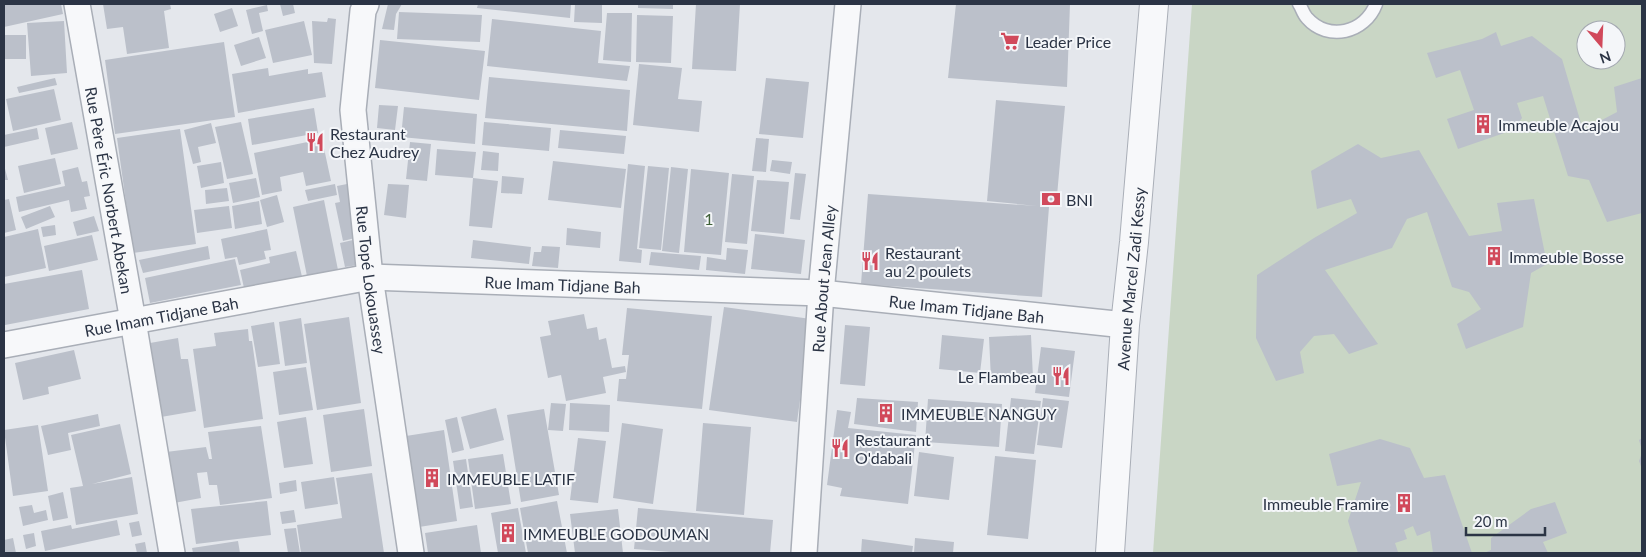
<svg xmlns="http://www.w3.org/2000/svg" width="1646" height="557" viewBox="0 0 1646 557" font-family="Lato,sans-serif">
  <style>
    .green { fill: #c9d6c5; fill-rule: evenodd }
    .building { fill: #bbc0ca }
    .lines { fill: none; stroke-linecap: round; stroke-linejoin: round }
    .service-casing { stroke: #a9aeb7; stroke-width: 15 }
    .minor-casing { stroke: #a9aeb7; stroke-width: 28 }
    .tertiary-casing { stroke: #a9aeb7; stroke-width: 30 }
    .service { stroke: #f7f8fa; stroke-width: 12 }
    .minor { stroke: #f7f8fa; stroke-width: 25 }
    .tertiary { stroke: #f7f8fa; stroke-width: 28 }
    .labels { text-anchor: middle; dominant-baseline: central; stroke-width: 4; stroke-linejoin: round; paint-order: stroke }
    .poi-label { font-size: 16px; fill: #2b3445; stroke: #f4f6f9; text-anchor: start }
    .street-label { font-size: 16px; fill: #2b3445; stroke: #f4f6f9 }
    .park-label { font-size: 16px; fill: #3f6138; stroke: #f4f6f9 }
  </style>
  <rect width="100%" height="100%" fill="#e4e7ec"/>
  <path class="green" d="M1192,4H1642V553H1153ZM1586,30H1616V60H1586Z"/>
  <path class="building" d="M4,4H61L63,14L4,27Z
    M103,4H170L171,9L164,11L169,48L127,54L123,27L107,29Z
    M280,4H293L295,13L283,16Z
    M388,4H402L396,14L394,30L382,29Z
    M478,4H571L570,18L477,8Z
    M575,4H602V23L574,22Z
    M638,4H673V9L638,8Z
    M696,4H740L736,71L692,69Z
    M956,4H1070L1067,87L948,78Z
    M267,5L268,11L259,13L263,31L252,34L246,10Z
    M232,8L238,26L220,32L214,14Z
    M399,12L482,15L480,42L397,39Z
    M607,13H632L631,62L603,60Z
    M637,15L673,16L671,63L636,62Z
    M328,18L336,19L332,64L314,63L312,21L327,22Z
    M492,19L601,31L598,63L630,66L627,81L487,66Z
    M64,21L67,73L31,76L27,23Z
    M304,21L312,55L273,63L265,30Z
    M1496,32L1501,46L1532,36L1562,59L1583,130L1617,112L1614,87L1642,78V213L1607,222L1589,180L1568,176L1543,96L1517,103L1522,118L1513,130L1458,149L1447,119L1474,110L1460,70L1436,78L1427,53L1482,39Z
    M4,35H26V59H4Z
    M259,37L266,58L241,66L234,45Z
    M380,40L485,51L479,100L375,88Z
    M224,42L235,117L115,134L105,60Z
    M639,64L682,68L678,99L702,101L699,132L633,125Z
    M268,68L269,76L308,69V74L322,72L326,97L238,113L232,74Z
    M489,77L630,90L627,131L485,118Z
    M55,78L57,85L19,93L17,87Z
    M766,78L809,82L803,138L759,134Z
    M54,89L61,120L13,131L6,99Z
    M996,100L1065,106L1056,207H1049L1042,297L861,284L868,194L1037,206L987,201Z
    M379,105L398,106L395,130L377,128Z
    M404,107L477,114L475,144L401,137Z
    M314,108L318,133L252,145L248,119Z
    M72,122L78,149L51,155L45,128Z
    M241,122L253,174L227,179L215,127Z
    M484,122L551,128L549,151L482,145Z
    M211,123L216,143L198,147L201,162L193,164L184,130Z
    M37,128L39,139L4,147V135Z
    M180,129L196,244L133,253L117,138Z
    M560,130L626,136L624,154L558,148Z
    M756,138L769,139L766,172L752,171Z
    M322,139L331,181L306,186L303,172L280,177L282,191L262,195L254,153Z
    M410,142L431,144L427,181L406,179Z
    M1358,144L1381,158L1419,150L1469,236L1502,231L1497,203L1534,199L1547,264L1531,273L1523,327L1466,349L1457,324L1481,309L1469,292L1452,287L1427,212L1407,219L1392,248L1325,270L1378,344L1349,354L1334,334L1314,336L1300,352L1304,373L1276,381L1256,338L1257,275L1314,238L1357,213L1351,199L1317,209L1311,171Z
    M437,149L476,152L473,178L435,175Z
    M483,151L499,153L498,171L481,170Z
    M55,158L61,184L24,193L18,166Z
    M772,160L792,162L790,174L770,171Z
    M553,161L626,169L621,208L548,200Z
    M221,162L224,183L201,188L197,166Z
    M628,164L645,166L637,249L642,250L641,263L619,261Z
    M4,165L8,180H4Z
    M648,166L669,168L661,250L639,248Z
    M78,167L82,182L87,181L90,196L84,197L87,209L71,212L69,200L19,212L16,197L65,186L62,171Z
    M671,167L688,169L679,253L662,251Z
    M691,169L729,173L721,255L684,252Z
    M795,173L806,174L800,220L790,219Z
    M732,174L754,176L747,244L725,242Z
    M502,176L524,178L522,194L501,193Z
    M256,178L260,197L233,203L229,183Z
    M473,178L498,181L492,228L469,226Z
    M757,180L789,182L784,234L751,231Z
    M335,184L337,195L308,201L305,190Z
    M347,184L359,237L343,241L335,203L340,202L337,186Z
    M388,184L409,185L406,218L384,215Z
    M227,188L229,201L206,204L205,190Z
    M277,195L284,222L267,227L260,200Z
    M9,199L16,230L4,233V200Z
    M324,200L338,270L307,276L293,207Z
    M259,201L262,224L235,229L232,206Z
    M50,206L55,217L26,229L21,217Z
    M229,206L232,228L197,233L194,210Z
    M94,216L99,231L77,236L73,222Z
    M55,225L56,235L43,237L41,227Z
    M567,228L601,232L600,248L566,245Z
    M38,229L46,268L4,277V237Z
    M267,229L271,250L264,251L266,259L239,265L237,257L225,259L221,239Z
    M755,234L805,240L801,274L751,269Z
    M92,235L98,260L49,271L44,246Z
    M353,240L358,265L345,267L340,243Z
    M473,240L531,247L529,264L471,258Z
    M208,246L210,259L143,273L139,260Z
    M542,246L560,247L558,268L532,266L534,252H541Z
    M727,248L748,250L745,274L706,270L707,257L726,260Z
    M296,251L303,281L275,287L274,282L244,288L240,270L270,263L269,257Z
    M651,252L701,256L699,270L649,265Z
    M235,259L241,285L150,303L145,278Z
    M82,270L89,309L5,325L4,284Z
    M724,307L811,319L797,422L709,410Z
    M627,308L712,316L702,409L617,401L619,379H626L629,355H622Z
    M584,314L587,329L597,327L599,340L606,338L612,368L625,366L626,372L603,377L606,393L566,401L561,375L548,378L540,337L551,335L548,321Z
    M349,317L361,403L317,410L304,324Z
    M301,318L307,363L285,366L279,322Z
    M274,322L280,364L258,367L251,326Z
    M845,325L870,327L865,386L840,384Z
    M248,329L249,341H252L263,419L204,428L193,349L216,346L214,333Z
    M942,335L984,339L980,373L939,369Z
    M1031,335L1033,378L991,380L989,337Z
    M178,338L181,359H188L196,411L161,417L150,343Z
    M1041,347L1075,351L1069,397L1035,393Z
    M74,350L81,379L48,387L49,394L23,400L15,363Z
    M306,367L313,410L279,415L273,372Z
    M857,398L918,402L916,432L854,424Z
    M1011,398L1041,401L1034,454L1005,451Z
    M1043,398L1069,401L1062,448L1037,445Z
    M928,399L1002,404L999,447L925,442Z
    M551,403L566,404L563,431L548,430Z
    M570,403L610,405L609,432L569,430Z
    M496,408L504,440L470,449L461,417Z
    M364,409L372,466L331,472L323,415Z
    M544,409L559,495L521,502L507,415Z
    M837,410L851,412L848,428L916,435L908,504L840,496L842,488L827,485Z
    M98,414L100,426L68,433L71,450L48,455L41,426Z
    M306,417L313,464L284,468L277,422Z
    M457,417L464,450L452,453L445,420Z
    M622,423L663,429L653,504L613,498Z
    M703,423L751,427L744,515L696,511Z
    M120,424L131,474L92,484L132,477L138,514L76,525L70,488L83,486L71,435Z
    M38,425L48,491L13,496L4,430Z
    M261,426L272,498L220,505L217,485H209L207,472L197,473L201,498L174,503L166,452L206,447L209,459H212L208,432Z
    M444,430L457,521L419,527L406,436Z
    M578,438L606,441L598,503L570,500Z
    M1642,438V450L1639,440Z
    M1380,439L1410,448L1424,478L1445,475L1472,553H1433L1430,531L1417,536L1413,526L1404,530L1407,539L1395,543L1398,552L1358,553L1348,521L1361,482L1337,486L1329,454Z
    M919,452L954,457L949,500L914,496Z
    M1642,453V469L1639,461Z
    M503,454L511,504L475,509L468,459Z
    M995,456L1036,460L1028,539L987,535Z
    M466,459L473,507L460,509L453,461Z
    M372,473L384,553H301L297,525L342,518L336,478Z
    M334,477L338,504L305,509L301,482Z
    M296,480L297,491L280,494L279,483Z
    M63,492L68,518L53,521L48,496Z
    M267,501L271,535L196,544L191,509Z
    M557,501L567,553H528L520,508Z
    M1555,502L1567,533L1543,542L1548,553H1484L1491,550V538L1531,509Z
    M32,505L34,513L46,510L48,520L23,526L19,507Z
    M518,508L526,553H498L491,513Z
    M638,508L773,520L770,553H683L634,549Z
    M618,509L623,553H575L570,514Z
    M294,510L296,522L282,524L280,512Z
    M117,520L120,535L45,551L41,531L71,525L72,529Z
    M139,521L142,535L132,537L129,523Z
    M477,525L481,553H428L425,533Z
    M296,528L300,553H288L284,529Z
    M34,533L36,546L26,549L23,535Z
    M13,538L16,553H4V540Z
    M915,538L954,542L953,553H914Z
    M862,539L913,546L912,553H861Z
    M238,541L240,553H193L192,548Z
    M145,542L147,553H137L135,544Z"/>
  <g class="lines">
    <g class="service-casing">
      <path id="service" d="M1299,4C1302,8 1303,14 1307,18C1328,42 1365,33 1376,4"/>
    </g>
    <g class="minor-casing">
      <g id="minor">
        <path id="s1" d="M77,4L133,321L172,553"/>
        <path id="s2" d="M366,4L363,11L353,110L370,277L411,553"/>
        <path id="s3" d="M4,345L370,277L821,293L1125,325"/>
        <path id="s4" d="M804,553L821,293L848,4"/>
      </g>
    </g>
    <g class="tertiary-casing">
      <g id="tertiary">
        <path id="s5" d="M1110,553L1125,325L1134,242L1154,4"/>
      </g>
    </g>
    <use href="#service" class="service"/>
    <use href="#minor" class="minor"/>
    <use href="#tertiary" class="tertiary"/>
  </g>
  <defs>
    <g id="supermarket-bare" transform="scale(1.5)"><path d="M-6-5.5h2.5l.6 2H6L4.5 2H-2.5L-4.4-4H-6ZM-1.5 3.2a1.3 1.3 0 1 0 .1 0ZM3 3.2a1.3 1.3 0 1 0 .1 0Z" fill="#d1495b" stroke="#f4f6f9" stroke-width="2.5" paint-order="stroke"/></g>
    <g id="building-bare" transform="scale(1.5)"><path d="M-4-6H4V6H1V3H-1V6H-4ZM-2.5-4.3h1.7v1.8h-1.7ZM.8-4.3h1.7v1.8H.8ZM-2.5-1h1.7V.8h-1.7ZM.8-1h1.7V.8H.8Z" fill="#d1495b" stroke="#f4f6f9" stroke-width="2.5" paint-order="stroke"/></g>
    <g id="restaurant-bare" transform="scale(1.5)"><path d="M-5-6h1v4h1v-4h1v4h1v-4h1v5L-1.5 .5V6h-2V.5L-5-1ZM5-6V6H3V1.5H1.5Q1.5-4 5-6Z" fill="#d1495b" stroke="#f4f6f9" stroke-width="2.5" paint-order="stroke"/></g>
    <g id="bank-bare" transform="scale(1.5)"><path d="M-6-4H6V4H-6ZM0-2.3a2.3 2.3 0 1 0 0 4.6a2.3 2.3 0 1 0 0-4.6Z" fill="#d1495b" stroke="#f4f6f9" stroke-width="2.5" paint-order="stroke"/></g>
  </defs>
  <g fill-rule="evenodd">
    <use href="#supermarket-bare" x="1010" y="41"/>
    <use href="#building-bare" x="1483" y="124"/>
    <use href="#restaurant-bare" x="315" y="142"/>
    <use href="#bank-bare" x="1051" y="199"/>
    <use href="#building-bare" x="1494" y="256"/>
    <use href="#restaurant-bare" x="870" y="261"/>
    <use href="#restaurant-bare" x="1061" y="376"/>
    <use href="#building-bare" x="886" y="413"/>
    <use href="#restaurant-bare" x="840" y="448"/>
    <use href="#building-bare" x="432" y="478"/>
    <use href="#building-bare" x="1404" y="503"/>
    <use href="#building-bare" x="508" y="533"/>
  </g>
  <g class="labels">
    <g class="poi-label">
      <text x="1025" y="41">Leader Price</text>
      <text x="1498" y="124">Immeuble Acajou</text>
      <text x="330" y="133">Restaurant<tspan x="330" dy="18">Chez Audrey</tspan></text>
      <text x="1066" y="199">BNI</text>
      <text x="885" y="252">Restaurant<tspan x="885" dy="18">au 2 poulets</tspan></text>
      <text x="1509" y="256">Immeuble Bosse</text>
      <text x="1046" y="376" text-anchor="end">Le Flambeau</text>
      <text x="901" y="413">IMMEUBLE NANGUY</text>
      <text x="855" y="439">Restaurant<tspan x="855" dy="18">O'dabali</tspan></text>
      <text x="447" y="478">IMMEUBLE LATIF</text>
      <text x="1389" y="503" text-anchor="end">Immeuble Framire</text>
      <text x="523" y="533">IMMEUBLE GODOUMAN</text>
    </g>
    <g class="street-label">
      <text stroke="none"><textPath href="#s1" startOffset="189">Rue Père Éric Norbert Abekan</textPath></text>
      <text stroke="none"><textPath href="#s4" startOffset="275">Rue About Jean Alley</textPath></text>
      <text stroke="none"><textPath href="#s5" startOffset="275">Avenue Marcel Zadi Kessy</textPath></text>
      <text stroke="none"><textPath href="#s2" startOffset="278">Rue Topé Lokouassey</textPath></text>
      <text stroke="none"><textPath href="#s3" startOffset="565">Rue Imam Tidjane Bah</textPath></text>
      <text stroke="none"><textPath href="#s3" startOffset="970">Rue Imam Tidjane Bah</textPath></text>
      <text stroke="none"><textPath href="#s3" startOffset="160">Rue Imam Tidjane Bah</textPath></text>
    </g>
    <g class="park-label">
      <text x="709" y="218">1</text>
    </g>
  </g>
  <rect width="1646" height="557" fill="none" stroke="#2b3445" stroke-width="10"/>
  <g transform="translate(1601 45) rotate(161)"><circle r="24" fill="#f4f6f9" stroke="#a4a8b1"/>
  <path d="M0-4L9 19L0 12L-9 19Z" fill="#d1495b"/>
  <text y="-8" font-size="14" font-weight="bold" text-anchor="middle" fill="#2b3445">N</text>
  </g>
  <path d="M1466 527v8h79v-8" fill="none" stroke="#2b3445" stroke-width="2.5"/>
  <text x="1474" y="527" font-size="15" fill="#2b3445" stroke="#f4f6f9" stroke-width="4" paint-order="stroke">20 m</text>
</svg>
